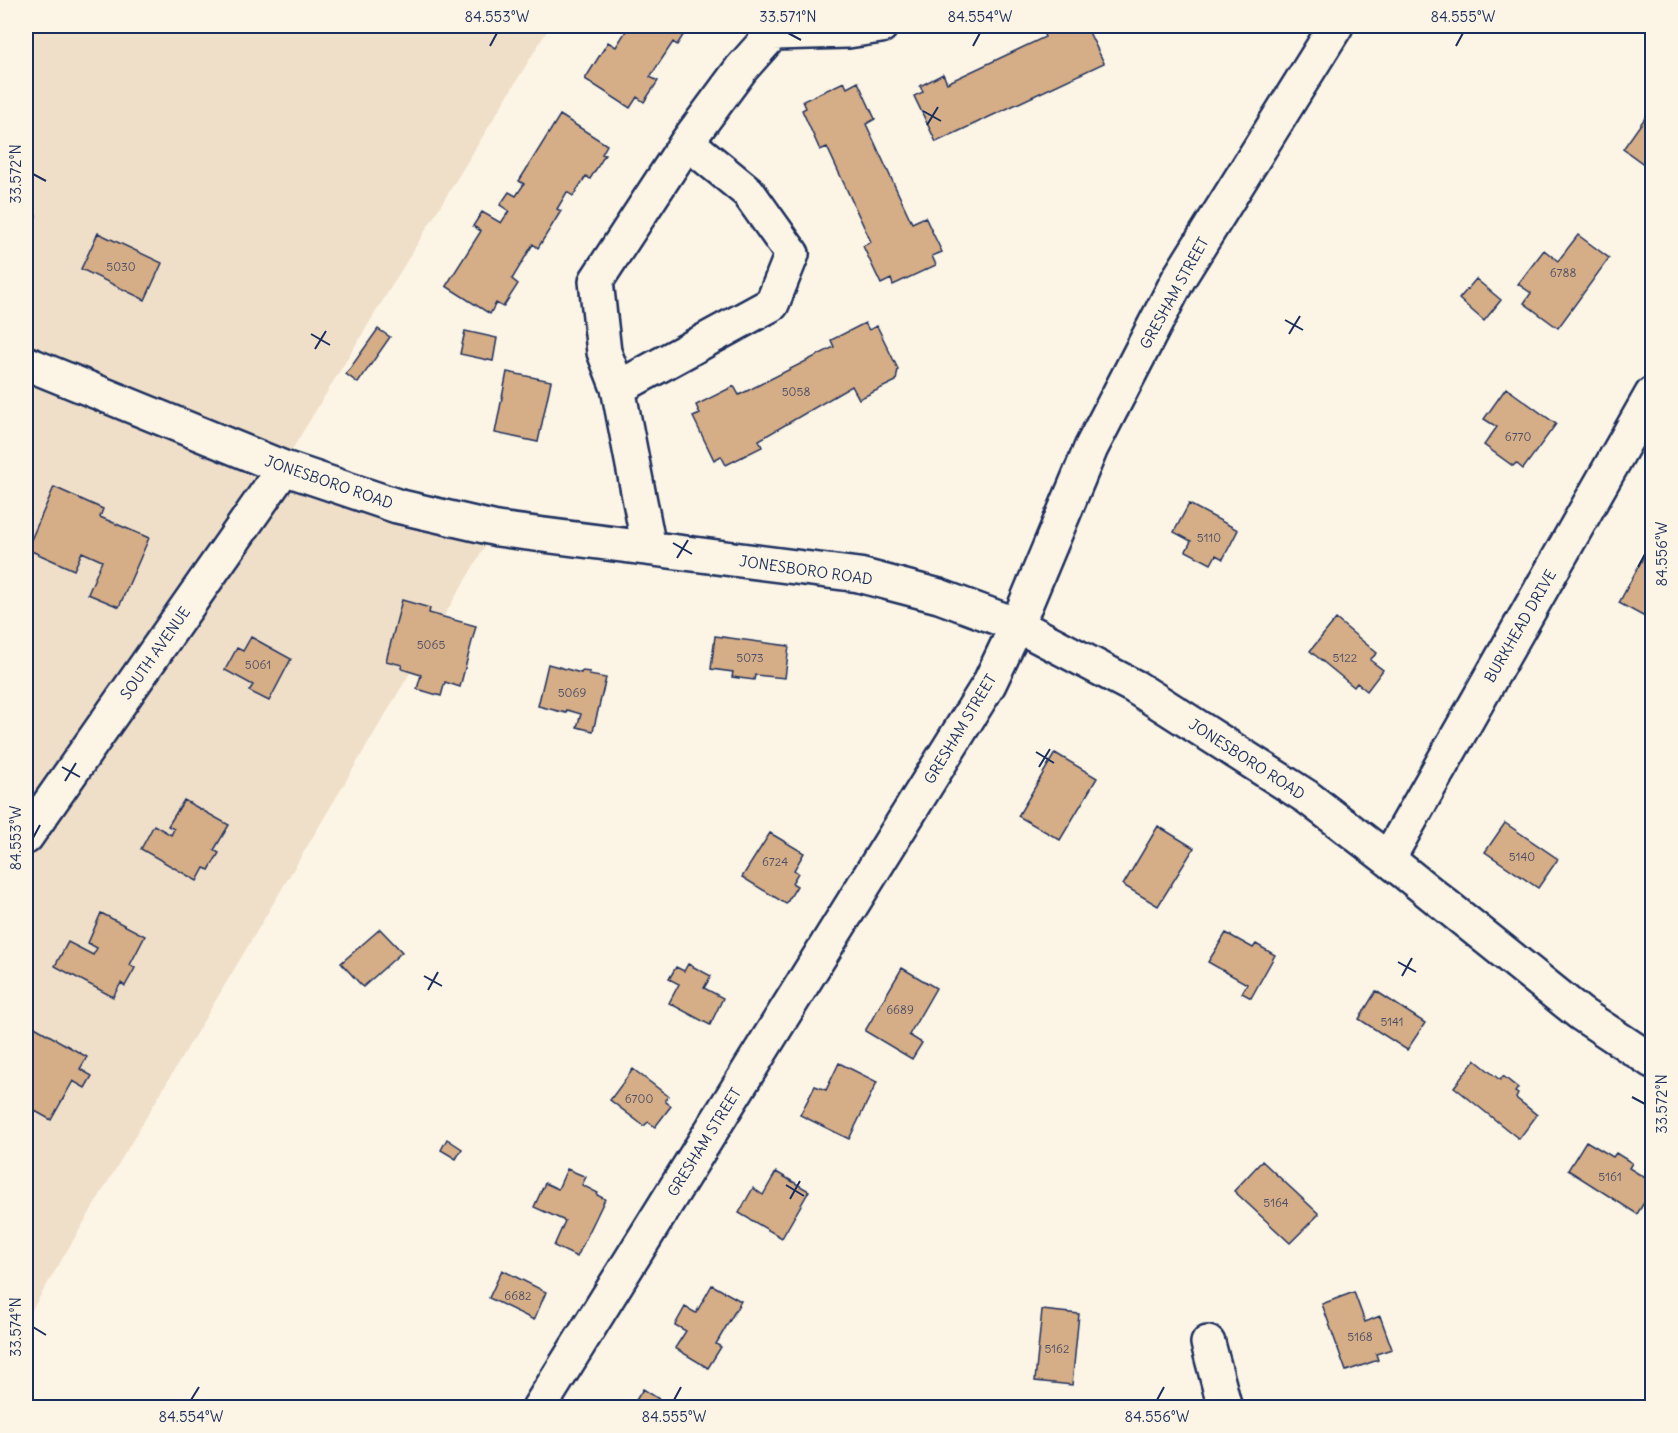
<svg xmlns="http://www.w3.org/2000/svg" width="1678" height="1433" viewBox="0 0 1678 1433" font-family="Delius,sans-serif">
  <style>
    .built { fill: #f0dfc8 }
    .building { fill: #d5ad86; stroke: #1b2f5e; stroke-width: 1.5 }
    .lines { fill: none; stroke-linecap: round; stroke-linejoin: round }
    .minor-casing { stroke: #1b2f5e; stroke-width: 38 }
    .minor { stroke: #fcf5e5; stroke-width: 33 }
    .ticks { fill: none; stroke: #1b2f5e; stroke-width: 2 }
    .labels { text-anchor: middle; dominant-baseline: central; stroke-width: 4.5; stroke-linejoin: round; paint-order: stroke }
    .number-label { font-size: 12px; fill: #4a4e68 }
    .street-label { font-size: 15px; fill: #1b2f5e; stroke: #fcf5e5 }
    .neatline { fill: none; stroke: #1b2f5e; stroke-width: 2 }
    .ticks-label { font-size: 15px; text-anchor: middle; fill: #1b2f5e }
  </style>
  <rect width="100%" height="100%" fill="#fcf5e5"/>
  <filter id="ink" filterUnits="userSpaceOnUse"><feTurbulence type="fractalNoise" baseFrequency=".0167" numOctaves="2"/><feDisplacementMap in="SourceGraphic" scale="12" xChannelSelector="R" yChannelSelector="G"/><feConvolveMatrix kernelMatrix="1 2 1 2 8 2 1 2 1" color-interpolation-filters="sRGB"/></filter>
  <g filter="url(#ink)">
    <path class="built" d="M26,26H550L282,466L489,540L26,1320Z"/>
    <path class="building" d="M629,26H689L677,45L673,42L650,77L658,81L644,102L637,97L630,108L585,79L608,42L616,47Z
      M1040,26H1086L1104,63L936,142L914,96L923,92L920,86L943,74L947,83L1045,37Z
      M844,82L847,88L858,82L875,119L866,124L912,223L925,217L942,252L932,256L936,265L893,285L891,279L881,284L863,246L871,242L827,147L820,150L802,110L806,108L803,101Z
      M1652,108V170L1623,149Z
      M560,115L607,145L602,154L605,155L590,179L586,176L573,196L567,192L557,209L561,211L538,248L533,244L512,279L518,284L503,307L496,303L490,314L446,286L481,231L473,226L482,212L501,223L509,211L500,205L509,192L516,196L524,184L519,181Z
      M26,211L36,216L26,237Z
      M98,233L162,263L145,300L81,269Z
      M1578,235L1609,258L1558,328L1524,303L1531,293L1518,284L1544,250L1558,261Z
      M1476,279L1501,300L1484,321L1459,299Z
      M865,323L869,330L877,326L898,369L896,381L859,399L852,386L759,440L762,447L726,465L721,456L714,460L693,417L700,414L696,405L734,386L739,395L834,347L831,340Z
      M378,329L390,337L358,383L346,374Z
      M465,331L497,338L493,361L460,354Z
      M507,372L551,381L538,442L495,433Z
      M1506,388L1556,424L1523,469L1516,463L1513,466L1484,445L1497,427L1484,419Z
      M54,487L103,509L100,517L149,538L119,607L88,594L102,561L82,552L74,570L27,549Z
      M1189,504L1238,530L1223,559L1216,555L1211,564L1186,551L1191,541L1174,532Z
      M1652,541V621L1619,603Z
      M402,600L430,608L429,613L476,626L460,687L445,682L441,696L417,689L421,675L402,669L401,668L402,665L386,661Z
      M1336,619L1377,653L1370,660L1383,670L1367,691L1357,683L1354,687L1310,651Z
      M715,636L789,646L785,678L755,675L754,680L732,677L733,672L711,669Z
      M251,637L291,659L269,701L249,691L253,685L225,670L237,648L243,651Z
      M548,664L581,673L582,671L590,672L589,675L606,678L593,731L577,727L581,714L567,710L566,713L538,706Z
      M1055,753L1097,778L1060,840L1018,816Z
      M184,800L229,825L214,850L219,853L209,870L204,868L197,881L141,849L154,825L171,835L174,829L168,826Z
      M1505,823L1558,859L1538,888L1485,852Z
      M1158,826L1194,848L1158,906L1123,885Z
      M770,833L804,853L794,870L798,873L792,883L797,886L786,904L742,877Z
      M101,913L145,936L130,965L135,968L125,986L121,983L113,997L55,966L68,942L93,955L97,948L88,943Z
      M380,929L402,952L363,987L341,963Z
      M1226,933L1253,948L1256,944L1275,955L1251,998L1242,993L1247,984L1208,962Z
      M688,964L711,976L704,988L723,998L710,1025L669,1003L679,984L669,979L676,967L684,971Z
      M902,968L936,988L909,1035L922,1043L912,1059L865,1031Z
      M1376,991L1425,1023L1407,1050L1359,1019Z
      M26,1022L87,1057L80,1069L92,1076L85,1088L73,1081L51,1120L26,1106Z
      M1475,1060L1500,1080L1503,1076L1518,1088L1515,1092L1518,1094L1516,1098L1537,1115L1519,1139L1454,1087Z
      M839,1063L877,1082L849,1139L800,1115L815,1086L826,1090Z
      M633,1069L668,1096L665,1101L671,1106L655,1127L648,1122L644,1126L610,1100Z
      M447,1139L462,1149L456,1159L441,1150Z
      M1586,1141L1613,1157L1616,1153L1632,1163L1629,1168L1652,1182V1190L1637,1214L1568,1170Z
      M1262,1161L1319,1214L1290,1243L1234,1191Z
      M567,1169L586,1177L582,1185L598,1193L597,1195L605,1199L577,1257L554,1246L565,1221L534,1207L545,1183L558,1189Z
      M776,1172L809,1191L782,1238L739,1213L753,1188L763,1195Z
      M502,1270L546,1292L534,1320L489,1298Z
      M712,1285L741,1301L716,1344L721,1347L708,1368L675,1348L686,1331L675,1325L685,1307L696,1313Z
      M1354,1292L1365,1322L1380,1316L1392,1349L1376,1354L1378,1360L1346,1371L1322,1304Z
      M1042,1310L1079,1314L1072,1385L1035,1381Z
      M643,1389L673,1408H631Z"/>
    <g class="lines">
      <g class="minor-casing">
        <path id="minor" d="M780,26L773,33L848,31L881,26
          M26,363L284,468L397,506L497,529L859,575L939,596L1017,625L1135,687L1307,797L1388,859L1581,1014L1652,1061
          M618,388L772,304L792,254L748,192L687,142
          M649,548L618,388L604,352L596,281L687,142L741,69L773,33
          M26,837L284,468
          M1388,859L1652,394
          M1208,1343L1225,1408
          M539,1408L989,684L1017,625L1091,448L1179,278L1336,26"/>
      </g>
      <use href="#minor" class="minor"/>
    </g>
  </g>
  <path class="ticks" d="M788,33L801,40M490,46L497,33M973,46L980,33M1456,46L1463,33M923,111L941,121M927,125L938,107M33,174L46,181M1285,320L1303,330M311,334L330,345M1289,334L1300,316M315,349L326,331M673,543L692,554M677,558L688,540M1638,567L1645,554M1036,752L1054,763M62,767L80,777M1039,767L1050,749M65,781L76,763M33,838L40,825M1398,962L1416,972M424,976L442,986M1402,976L1412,958M428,990L438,972M1632,1097L1645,1104M786,1185L804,1196M790,1199L800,1181M33,1327L46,1335M191,1400L199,1387M674,1400L681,1387M1157,1400L1164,1387"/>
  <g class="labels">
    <g class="number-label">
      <text x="121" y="266">5030</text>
      <text x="1563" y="272">6788</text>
      <text x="796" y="391">5058</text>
      <text x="1518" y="436">6770</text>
      <text x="1209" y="537">5110</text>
      <text x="431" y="644">5065</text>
      <text x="750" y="657">5073</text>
      <text x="1345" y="657">5122</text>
      <text x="258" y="664">5061</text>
      <text x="572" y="692">5069</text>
      <text x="1522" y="856">5140</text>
      <text x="775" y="861">6724</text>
      <text x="900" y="1009">6689</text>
      <text x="1392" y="1021">5141</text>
      <text x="639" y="1098">6700</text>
      <text x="1610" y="1176">5161</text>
      <text x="1276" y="1202">5164</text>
      <text x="518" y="1295">6682</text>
      <text x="1360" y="1336">5168</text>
      <text x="1057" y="1348">5162</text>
    </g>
    <g class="street-label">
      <text transform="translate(1174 293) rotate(-61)">GRESHAM STREET</text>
      <text transform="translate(329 482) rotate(19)">JONESBORO ROAD</text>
      <text transform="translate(806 570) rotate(8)">JONESBORO ROAD</text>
      <text transform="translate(1520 626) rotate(-60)">BURKHEAD DRIVE</text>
      <text transform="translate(155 653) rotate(-55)">SOUTH AVENUE</text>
      <text transform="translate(960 729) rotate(-59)">GRESHAM STREET</text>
      <text transform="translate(1247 759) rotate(33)">JONESBORO ROAD</text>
      <text transform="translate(704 1142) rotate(-58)">GRESHAM STREET</text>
    </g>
  </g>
  <rect width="1678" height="1433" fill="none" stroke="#fcf5e5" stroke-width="66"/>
  <rect x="33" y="33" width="1612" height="1367" class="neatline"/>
  <g class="ticks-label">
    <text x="497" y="22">84.553°W</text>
    <text x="788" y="22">33.571°N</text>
    <text x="980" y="22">84.554°W</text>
    <text x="1463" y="22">84.555°W</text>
    <text transform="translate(16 174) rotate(-90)" y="5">33.572°N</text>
    <text transform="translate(1662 554) rotate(-90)" y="5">84.556°W</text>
    <text transform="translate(16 838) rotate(-90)" y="5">84.553°W</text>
    <text transform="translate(1662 1104) rotate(-90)" y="5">33.572°N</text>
    <text transform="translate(16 1327) rotate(-90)" y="5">33.574°N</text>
    <text x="191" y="1422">84.554°W</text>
    <text x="674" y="1422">84.555°W</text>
    <text x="1157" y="1422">84.556°W</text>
  </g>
</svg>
